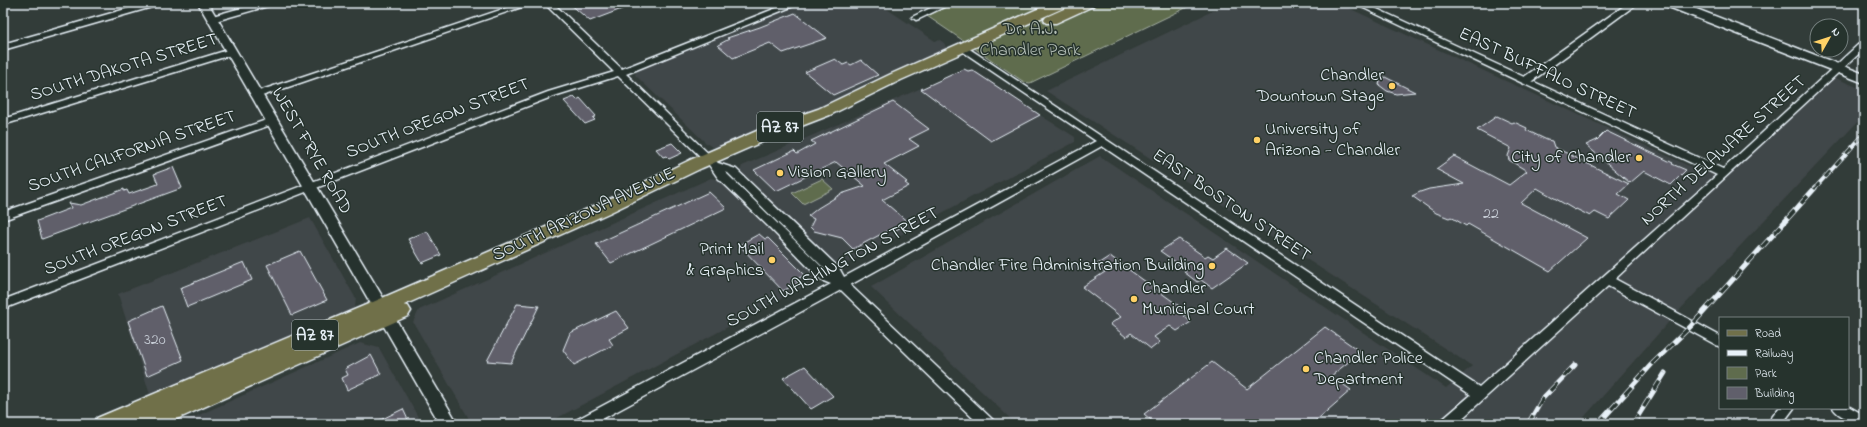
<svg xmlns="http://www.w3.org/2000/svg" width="1867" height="427" viewBox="0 0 1867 427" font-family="'Indie Flower',sans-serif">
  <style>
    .built { fill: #404648 }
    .green { fill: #5f6c4d; stroke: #a4aea2 }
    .building { fill: #605f6b; stroke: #e8f1f8 }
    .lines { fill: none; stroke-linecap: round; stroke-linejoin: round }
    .minor-casing { stroke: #e8f1f8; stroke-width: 3 }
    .tertiary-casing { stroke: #e8f1f8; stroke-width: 3 }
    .secondary-casing { stroke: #e8f1f8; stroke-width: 3 }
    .primary-casing { stroke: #e8f1f8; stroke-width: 3 }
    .minor { fill: #26332d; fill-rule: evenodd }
    .tertiary { fill: #26332d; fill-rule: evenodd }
    .secondary { fill: #26332d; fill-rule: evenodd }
    .primary { fill: #70704a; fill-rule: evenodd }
    .rail-far1-casing { stroke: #e8f1f8; stroke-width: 4 }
    .rail-casing { stroke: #e8f1f8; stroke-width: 5 }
    .rail-far1 { stroke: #26332d; stroke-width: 2.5; stroke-dasharray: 8; stroke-linecap: butt }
    .rail { stroke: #26332d; stroke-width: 3.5; stroke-dasharray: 10; stroke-linecap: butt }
    .poi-dot { fill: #ffd166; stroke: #26332d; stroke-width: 1.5 }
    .labels { text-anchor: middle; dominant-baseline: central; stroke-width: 3; stroke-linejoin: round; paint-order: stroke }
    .number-label { font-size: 16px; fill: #c6ccd5 }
    .shield { fill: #26332d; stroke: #aeb8bb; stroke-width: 1 }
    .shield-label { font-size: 17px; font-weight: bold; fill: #e8f1f8 }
    .park-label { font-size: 18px; fill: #b1bcb4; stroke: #26332d }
    .street-label { font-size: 18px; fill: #e8f1f8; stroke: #26332d }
    .poi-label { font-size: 18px; fill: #e8f1f8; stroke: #26332d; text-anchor: end }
  </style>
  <rect width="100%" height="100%" fill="#323c39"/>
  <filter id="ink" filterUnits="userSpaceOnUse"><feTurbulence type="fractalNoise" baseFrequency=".025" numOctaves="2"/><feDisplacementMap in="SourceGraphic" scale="8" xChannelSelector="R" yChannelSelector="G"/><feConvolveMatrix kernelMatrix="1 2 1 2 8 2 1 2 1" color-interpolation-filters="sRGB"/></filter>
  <g filter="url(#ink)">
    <path class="built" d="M796,3H878L935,41L940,40L944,43L947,49L825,106L721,147H712L706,143L635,75L636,71L641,69L799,6Z
      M1229,3H1338L1704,173L1725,174L1831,76L1864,90V115L1674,316L1578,424H1016L871,287L1100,156L1446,388L1472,366L1046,91Z
      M965,69H973L1040,115L1075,137V142L546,424H472L413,322L419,310L711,178L721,180L740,171L742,166Z
      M310,218L356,299L355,306L352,311L151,398L118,294Z
      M360,343L379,348L422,424H179Z"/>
    <path class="green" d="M955,3H1196L1030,83L1024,82L927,16Z
      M822,179L833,189L803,204L792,193Z"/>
    <path class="building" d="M569,3H635V4L590,21Z
      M795,13L827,38L783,53L770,43L733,58L718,45L729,39L727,38L760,27Z
      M835,59L843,65L848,63L851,65L861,60L878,75L833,95L805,72Z
      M964,69L968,71L972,70L1040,115L991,141L921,89Z
      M1385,77L1415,92L1396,94L1387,91L1379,85L1380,80Z
      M574,97L577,100L580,98L596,116L593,118L595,120L585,124L564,101Z
      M893,102L929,129L909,139L919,146L884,164L907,182L905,183L909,186L882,200L909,223L894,231L891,229L853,249L842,238L814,231L810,227L814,219L808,216L818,208L841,194L865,186L836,162L776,191L754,170L794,151L797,154L815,144L811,141Z
      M1497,116L1512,123L1514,122L1527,128L1526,130L1547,140L1552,141L1554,147L1629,184L1618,194L1629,200L1609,219L1595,212L1590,216L1576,209L1575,210L1537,188L1521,203L1587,238L1550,271L1468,224L1466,226L1451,217L1449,218L1436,213L1412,196L1420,192L1429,189L1464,184L1436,169L1454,156L1509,185L1527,171L1509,160L1508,156L1511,148L1477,130Z
      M1606,131L1673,163L1672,164L1686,170L1671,185L1644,171L1630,183L1586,145L1597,140Z
      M672,143L682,153L669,159L666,156L663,157L656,149Z
      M173,167L182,188L42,239L37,221L71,208L69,203L81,205L124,189V191L127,190L129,194L158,184L154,174Z
      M709,192L726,208L611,263L596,244Z
      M427,231L441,255L422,263L408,239Z
      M759,234L765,239L768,238L805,275L795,280L798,283L783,291L739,245Z
      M1179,239L1205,257L1208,255L1213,258L1227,248L1248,263L1212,288L1201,280L1197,282L1184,272L1187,270L1160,251Z
      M300,251L327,300L292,315L267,265Z
      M1110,256L1189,313L1184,316L1191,322L1177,331L1170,326L1154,337L1160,342L1151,349L1131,333L1126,337L1110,324L1121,317L1082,287L1105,272L1096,265Z
      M244,262L252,280L187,307L180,288Z
      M517,304L539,306L511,363L487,361Z
      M162,306L183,360L147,376L128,321Z
      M616,311L629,328L609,339L613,345L574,365L563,350L570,333Z
      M1325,327L1361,352L1331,376L1351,390L1312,424H1156L1144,414L1212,362L1247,389Z
      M371,355L381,374L347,390L342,378L348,375L345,369Z
      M805,366L833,396L811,409L783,378Z
      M403,409L410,424H372Z"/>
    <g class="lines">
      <g class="minor-casing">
        <path id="minor" d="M147,3H160L159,5L3,50V44Z
          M259,3H272L271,5L212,22L208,19L209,17Z
          M521,3H533L259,97H253L251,95L253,93Z
          M544,3H553L622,69L789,3H801L626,74L718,163L736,169L839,268L844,277L1096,141L959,49L957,47L959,45L962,44L1479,387L1717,175L1353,3H1364L1524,77L1628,3H1638L1532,81L1723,169L1861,42L1864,41V49L1615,279L1720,336V347L1608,286L1456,424H1440L1442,420L1471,395L1102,146L850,285L993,420L995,424H979L841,290L593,424H574L576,420L831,284L821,280L770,228L718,178L709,165L618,76L554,96L3,309V300L548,92L614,72ZM725,172L728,173L831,275L829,274Z
          M941,3H952L919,19L916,20L912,17Z
          M231,49L234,50L236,52L234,54L3,125V119Z
          M272,118L277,121L276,123L3,220V212Z
          M1848,406L1864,415V424C1855,424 1838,416 1833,408H1848Z
          M1779,408H1794L1782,424H1767Z"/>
      </g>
      <g class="tertiary-casing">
        <path id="tertiary" d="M198,3H208L458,424H440Z"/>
      </g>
      <g class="secondary-casing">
        <path id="secondary" d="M1664,3H1681L1864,74V83L1666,6Z"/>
      </g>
      <g class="primary-casing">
        <path id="primary" d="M1051,3H1070L1068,6L901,80L830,115L778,135L702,168L611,212L404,305L408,306L411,311L408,316L166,424H133L134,421L128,424H94L97,418L373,302L599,204L690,160L766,127L818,109L891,74Z
          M1077,3H1095L1093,6L1056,23H1046L1044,20L1046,17Z"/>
      </g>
      <use href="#minor" class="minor"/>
      <use href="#tertiary" class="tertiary"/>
      <use href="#secondary" class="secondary"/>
      <use href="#primary" class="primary"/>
      <g class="rail-far1-casing">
        <path id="rail-far1" d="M1814,189L1864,134"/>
      </g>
      <g class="rail-casing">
        <path id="rail" d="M1528,424L1543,398L1575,365
          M1598,424L1651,365L1691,326L1815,188
          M1633,424L1665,373"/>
      </g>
      <use href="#rail-far1" class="rail-far1"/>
      <use href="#rail" class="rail"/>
    </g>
  </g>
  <g class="poi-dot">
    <circle cx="1392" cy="86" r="4"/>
    <circle cx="1257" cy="140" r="4"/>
    <circle cx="1639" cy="158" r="4"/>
    <circle cx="780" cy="173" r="4"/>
    <circle cx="772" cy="260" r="4"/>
    <circle cx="1212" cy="266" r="4"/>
    <circle cx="1134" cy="299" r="4"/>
    <circle cx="1306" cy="369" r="4"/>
  </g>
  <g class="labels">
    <g class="number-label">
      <text x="1491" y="214">22</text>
      <text x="155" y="340">320</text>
    </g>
    <g class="shield">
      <rect x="757" y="112" width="46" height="30" rx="3"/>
      <rect x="292" y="320" width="46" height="30" rx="3"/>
    </g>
    <g class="shield-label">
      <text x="780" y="127">AZ 87</text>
      <text x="315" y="335">AZ 87</text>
    </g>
    <g class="park-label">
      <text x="1030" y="30">Dr. A.J.<tspan x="1030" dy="21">Chandler Park</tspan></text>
    </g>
    <g class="street-label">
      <text transform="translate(124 68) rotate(-17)">SOUTH DAKOTA STREET</text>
      <text transform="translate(1547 74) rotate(25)">EAST BUFFALO STREET</text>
      <text transform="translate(438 119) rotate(-21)">SOUTH OREGON STREET</text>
      <text transform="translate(311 151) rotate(60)">WEST FRYE ROAD</text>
      <text transform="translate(1724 151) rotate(-42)">NORTH DELAWARE STREET</text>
      <text transform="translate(132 152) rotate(-19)">SOUTH CALIFORNIA STREET</text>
      <text transform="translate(1231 206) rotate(34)">EAST BOSTON STREET</text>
      <text transform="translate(584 215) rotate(-25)">SOUTH ARIZONA AVENUE</text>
      <text transform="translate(136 236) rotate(-21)">SOUTH OREGON STREET</text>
      <text transform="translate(833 268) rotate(-28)">SOUTH WASHINGTON STREET</text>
    </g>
    <g class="poi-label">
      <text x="1384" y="76">Chandler<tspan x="1384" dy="21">Downtown Stage</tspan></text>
      <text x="1265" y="130" text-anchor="start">University of<tspan x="1265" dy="21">Arizona - Chandler</tspan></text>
      <text x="1631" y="158">City of Chandler</text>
      <text x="788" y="173" text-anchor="start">Vision Gallery</text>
      <text x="764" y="250">Print Mail<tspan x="764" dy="21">&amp; Graphics</tspan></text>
      <text x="1204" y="266">Chandler Fire Administration Building</text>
      <text x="1142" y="289" text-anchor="start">Chandler<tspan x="1142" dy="21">Municipal Court</tspan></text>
      <text x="1314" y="359" text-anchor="start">Chandler Police<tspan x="1314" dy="21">Department</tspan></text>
    </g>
  </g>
  <rect width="1867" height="427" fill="none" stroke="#26332d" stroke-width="16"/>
  <rect x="8" y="8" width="1851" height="411" fill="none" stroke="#e8f1f8" stroke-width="1.5" filter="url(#ink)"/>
  <rect x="1719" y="317" width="130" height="92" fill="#26332d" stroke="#747f7e"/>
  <rect x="1727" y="330" width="20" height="6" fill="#70704a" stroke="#747f7e"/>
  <text x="1755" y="337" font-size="12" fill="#e8f1f8">Road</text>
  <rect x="1727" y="350" width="20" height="6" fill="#e8f1f8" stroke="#747f7e"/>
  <text x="1755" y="357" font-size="12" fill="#e8f1f8">Railway</text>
  <rect x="1727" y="367" width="20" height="12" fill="#5f6c4d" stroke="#747f7e"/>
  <text x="1755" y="377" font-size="12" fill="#e8f1f8">Park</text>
  <rect x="1727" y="387" width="20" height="12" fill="#605f6b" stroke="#747f7e"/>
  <text x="1755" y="397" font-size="12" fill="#e8f1f8">Building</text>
  <g transform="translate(1829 38) rotate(51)"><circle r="19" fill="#26332d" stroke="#747f7e"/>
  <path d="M0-3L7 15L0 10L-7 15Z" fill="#ffd166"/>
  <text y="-6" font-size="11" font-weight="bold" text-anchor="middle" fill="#e8f1f8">N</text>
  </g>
</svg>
